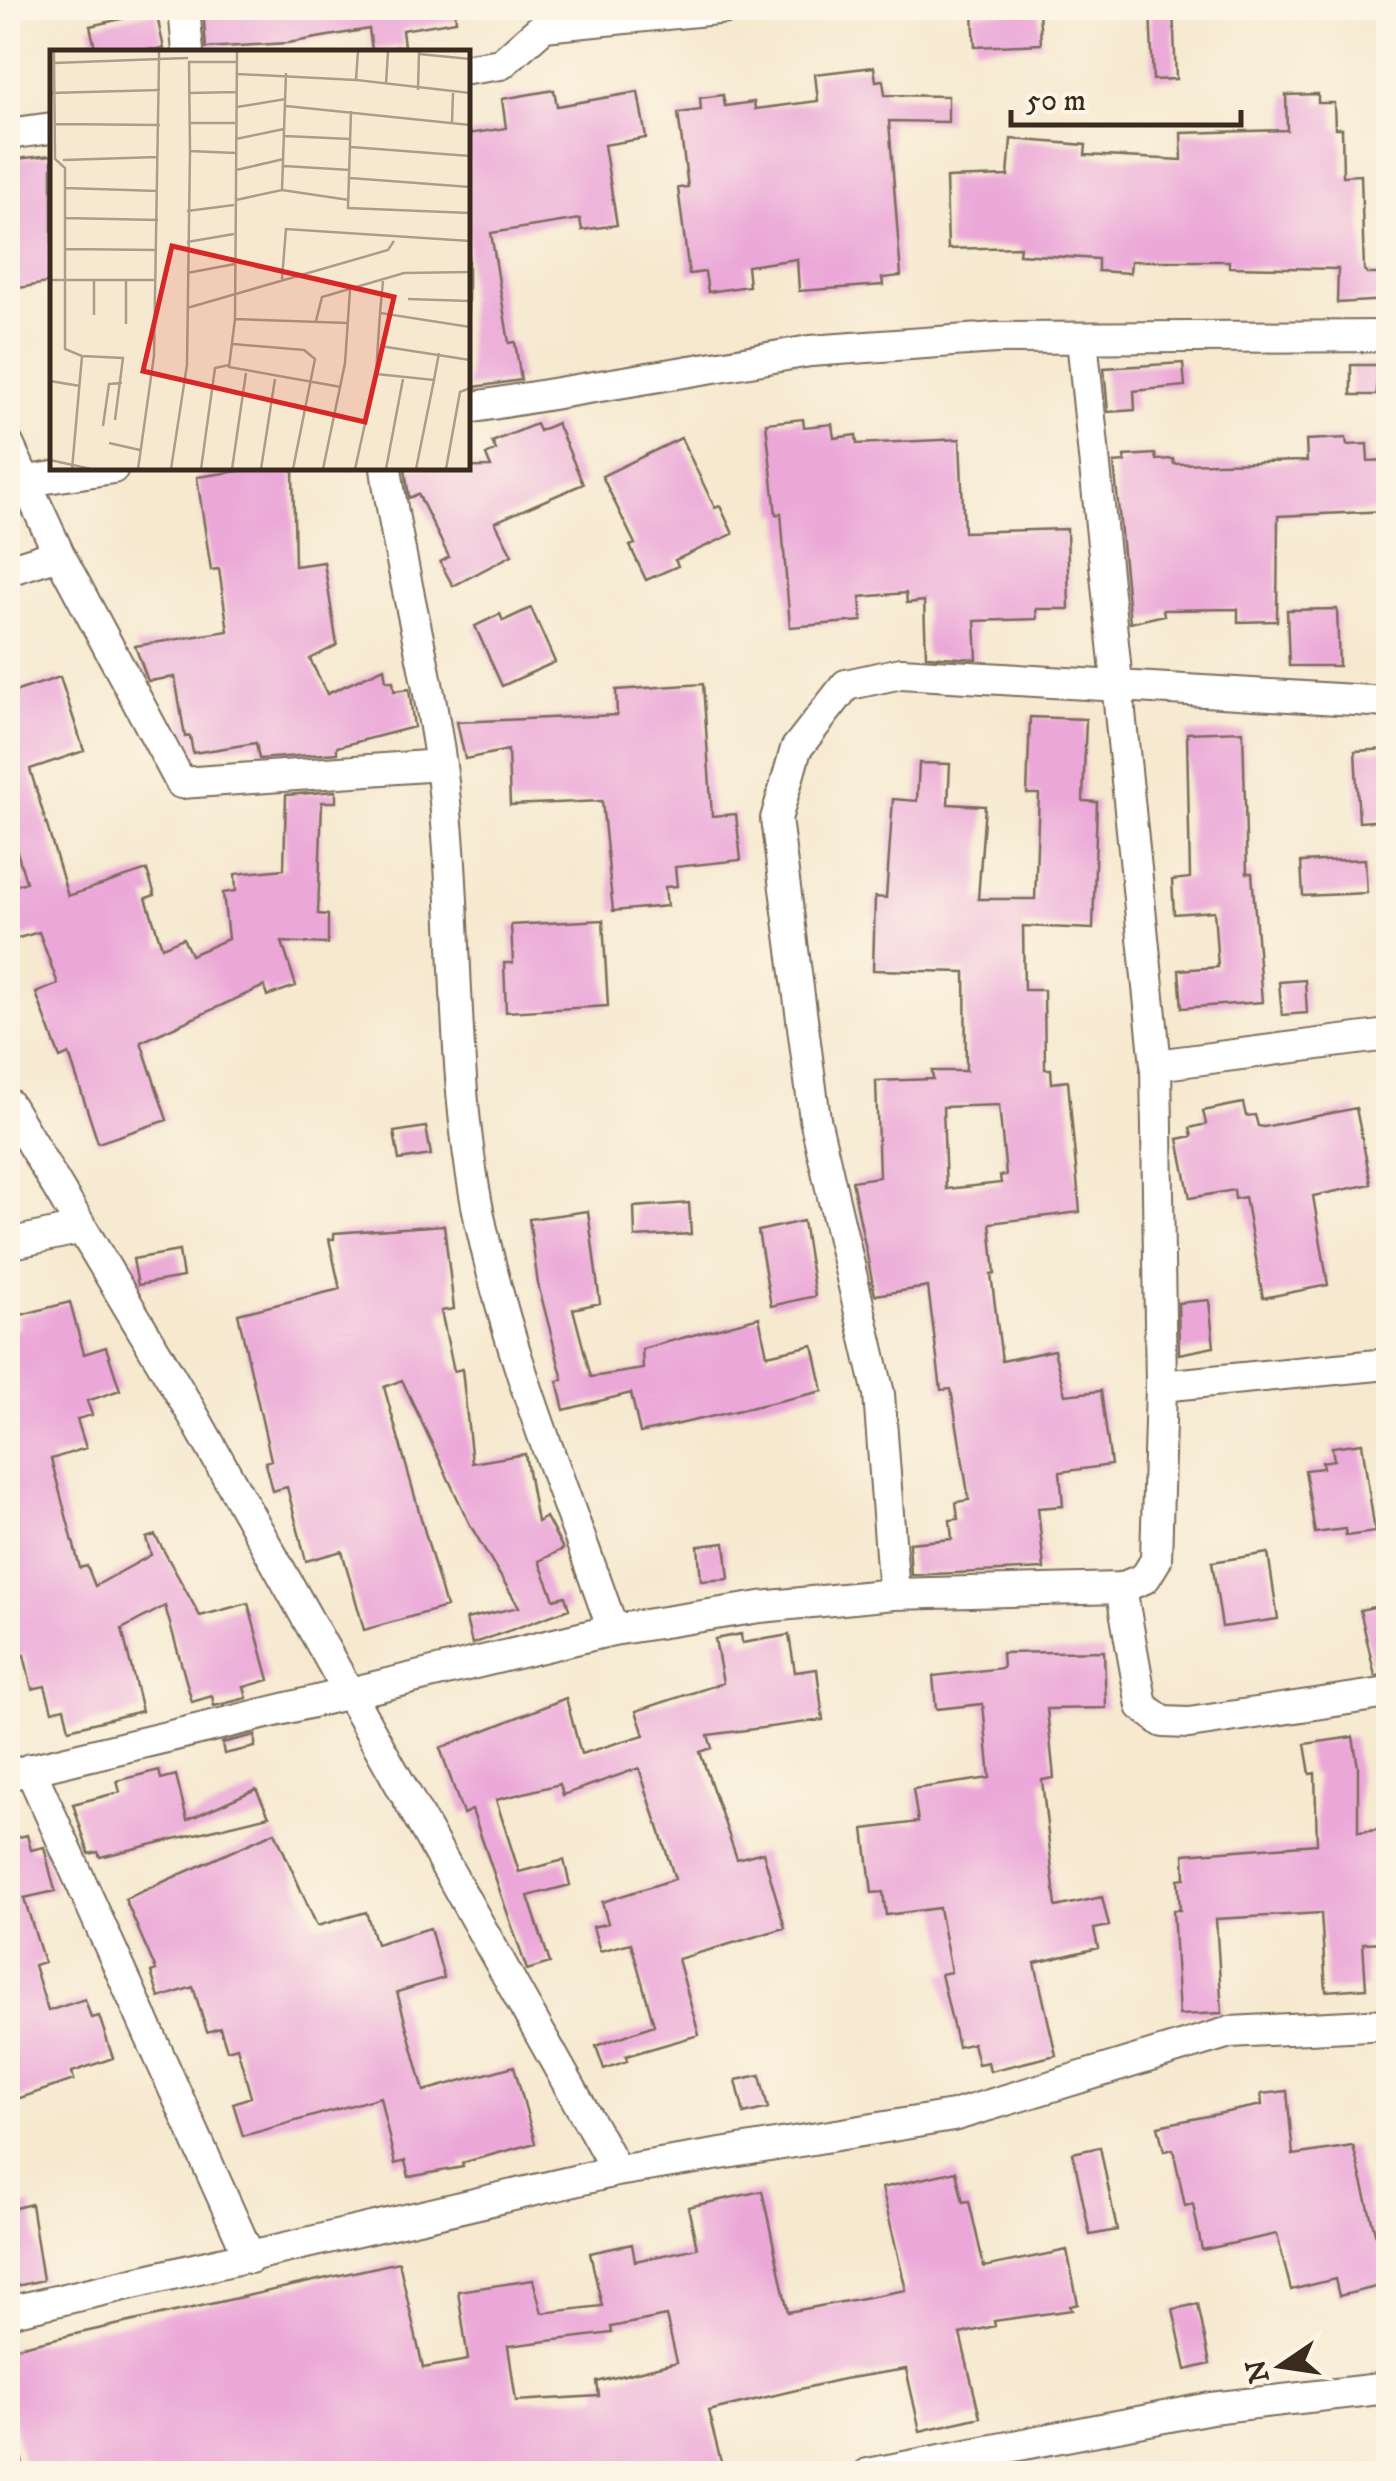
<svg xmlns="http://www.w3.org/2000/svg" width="1396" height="2481" viewBox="0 0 1396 2481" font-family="'IM FELL DW Pica',serif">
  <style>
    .green { fill: #abcc75; stroke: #737b4a; stroke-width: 2.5 }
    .building { fill: #eba7d8; fill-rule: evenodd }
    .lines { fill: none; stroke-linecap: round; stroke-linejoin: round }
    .minor-casing { stroke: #7c6d5c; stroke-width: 34 }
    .minor { stroke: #fff; stroke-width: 30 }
    .inset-road { fill: none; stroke: #ab9d89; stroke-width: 2.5 }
    .view { fill: #d62828; fill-opacity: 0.15; stroke: #d62828; stroke-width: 5 }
    .inset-edge { fill: none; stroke: #3b2a1e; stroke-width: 5 }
  </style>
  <rect width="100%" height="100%" fill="#fcf5e5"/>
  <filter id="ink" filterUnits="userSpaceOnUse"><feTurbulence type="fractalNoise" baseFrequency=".01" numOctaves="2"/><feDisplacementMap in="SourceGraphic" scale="20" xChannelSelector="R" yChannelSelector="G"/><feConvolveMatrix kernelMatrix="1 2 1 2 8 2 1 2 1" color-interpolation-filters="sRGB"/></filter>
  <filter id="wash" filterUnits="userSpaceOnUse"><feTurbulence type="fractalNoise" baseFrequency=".0048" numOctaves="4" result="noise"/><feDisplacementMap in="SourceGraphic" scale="40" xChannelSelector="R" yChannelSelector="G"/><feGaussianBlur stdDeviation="2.25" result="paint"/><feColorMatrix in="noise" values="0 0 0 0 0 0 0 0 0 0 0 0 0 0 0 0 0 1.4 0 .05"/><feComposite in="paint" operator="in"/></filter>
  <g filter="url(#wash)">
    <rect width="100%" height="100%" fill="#f6e9d0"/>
    <path class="green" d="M1388,2152V2235L1372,2155Z"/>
    <g id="blocks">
      <path class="building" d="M203,8H455L456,21L402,30L404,46L372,50L369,29L288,43L206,48Z
        M1150,8H1173L1176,79L1153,80Z
        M1039,10L1041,44L975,47L973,13Z
        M156,11L164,49L96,52L90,26Z
        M874,67L876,81L883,80L885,95L948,96V122L889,121L901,276L882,278L883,285L799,291L797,259L747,266L749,286L708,292L705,272L689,274L678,188L688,187L678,113L701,110L700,98L723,95L725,106L754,102L755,109L818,101L815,74Z
        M554,90L557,106L638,92L646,138L604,145L617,225L582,230L580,219L491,233L509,343L515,342L521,380L468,388V134L506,128L502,99Z
        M1318,94V103H1334L1335,128H1342L1343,176L1361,175L1364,270L1368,274H1388V300L1337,303L1338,269L1229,267V261H1131L1130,273L1098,271V259L1019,254L1020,247L948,249L946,178L1008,176L1011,139L1086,145L1085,155L1182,160L1181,133L1287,130L1286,95Z
        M52,155V282L8,290V160Z
        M1183,363L1185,386L1134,391L1135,410L1108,412L1104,368Z
        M1351,365H1377V395H1351Z
        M803,419L804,427L832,424L834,438L856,435L857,444L960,439L964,532L1067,529L1069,609H1036L1037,619L975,621L977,659L926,656L924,601L907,603L906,593L860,597L862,621L790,627L781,513L776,515L766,423Z
        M557,423L583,484L495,522L512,555L453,586L440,562L449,557L418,494L409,498L405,468L491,467L486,455L496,450L492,442L536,424L539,431Z
        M681,438L715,508L720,506L733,534L675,560L678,566L646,580L630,546L635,544L602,476Z
        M1346,438L1347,445L1367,444L1368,461L1388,460V511L1278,516L1277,621L1238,622V609L1163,610L1164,615L1130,623L1114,463L1125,462L1124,456L1155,454L1156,460L1173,459L1174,464L1307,461L1306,440Z
        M258,468H293L295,566L324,562L337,645L310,659L327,694L384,668L386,681H393L394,691L409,689L414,727L337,747V753L259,759L256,743L193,753L190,736L185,737L175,677L148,681L135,646L228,631L219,569L211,570L197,477Z
        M531,608L555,662L502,686L475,626L500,614L503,621Z
        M1337,609L1339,666H1289L1287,610Z
        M60,677L84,751L30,769L68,896L147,870L155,895L146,898L162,947L183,938L191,955L228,939L223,893L236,891L235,874L284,869L286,795L336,791V802H322L318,914L328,915V944L282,942L296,986L267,996L264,986L141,1042L167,1120L98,1143L69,1054L60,1058L36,993L58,984L39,932L8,941V888L26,882L8,821V694Z
        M703,684L712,816L736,814L741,860L675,867L677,886L665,887L667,906L613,911L602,801L510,805L508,750L465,759L457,722L617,715L616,690Z
        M1030,717L1086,719L1083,801L1097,802L1093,929L1023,926L1024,990H1044L1045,1069H1051L1052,1083L1068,1081L1080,1212L990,1223L995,1274H991L1002,1361L1054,1350L1065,1395L1101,1391L1111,1465L1060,1472L1063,1506L1038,1508L1044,1569L911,1575L909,1543L952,1539L950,1520L958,1519L956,1502L969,1500L951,1389L941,1390L928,1287L875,1295L852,1181L879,1177L876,1081L933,1079L932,1071H966L965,972L873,970L875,897L886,898L893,799L917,801L919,763L950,764L948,804L985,806L978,899H1035L1039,794H1027ZM999,1105L1006,1175L1000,1176L1001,1183L946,1189L943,1107Z
        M1243,731L1247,873H1252L1262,1002L1182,1008L1179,970L1218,967L1214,911L1174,914L1172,880L1190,878L1187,733Z
        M1388,749V820L1359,822L1355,751Z
        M1365,859L1367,893L1303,896L1301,862Z
        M603,920L608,1006L506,1012L504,963H513L511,925Z
        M1305,980L1307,1013L1282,1015L1279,982Z
        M1243,1103L1246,1116L1255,1115L1258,1126L1264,1127L1356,1108L1371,1184L1313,1196L1328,1285L1263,1298L1245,1197L1235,1199L1234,1190L1190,1198L1178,1139L1192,1136L1190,1128L1206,1124L1203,1111Z
        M426,1127L431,1155L399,1160L394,1132Z
        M689,1203L691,1234L635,1237L634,1207Z
        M588,1211L600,1303L573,1309L591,1377L643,1369L642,1349L759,1317L767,1355L813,1345L823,1391L640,1433L631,1393L564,1410L557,1381L563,1380L538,1284L529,1219Z
        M803,1221L815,1296L771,1306L758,1231Z
        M444,1225L454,1309L441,1311L454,1371L462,1369L472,1463L525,1454L537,1522L546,1517L563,1549L539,1561L554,1599L565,1596L569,1609L472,1644L466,1619L519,1607L470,1525L402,1380L384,1387L446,1607L364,1630L342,1551L306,1561L287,1487L272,1491L265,1462L271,1460L238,1314L340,1289L329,1239H334V1233Z
        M179,1251L183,1277L138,1285L133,1259Z
        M1209,1300L1214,1347L1179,1354L1178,1303Z
        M70,1302L84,1354L106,1347L120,1390L87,1401L92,1415L77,1419L86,1448L51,1459L80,1568L87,1566L95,1586L151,1555L146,1538L155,1535L200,1616L248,1603L269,1680L244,1687L247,1698L214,1706L212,1696L192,1702L165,1606L122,1629L142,1711L69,1729L64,1708L52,1711L45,1686L32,1689L24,1655L15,1658L8,1637V1330L20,1328L17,1316Z
        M1362,1443L1375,1532L1346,1536L1345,1529L1315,1533L1305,1470L1323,1468L1322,1462L1334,1460L1332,1447Z
        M725,1543L729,1579L701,1581L698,1546Z
        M1268,1553L1278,1619L1222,1627L1212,1562Z
        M1388,1604V1675L1375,1676L1360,1610Z
        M741,1634L742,1643L789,1635L795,1672L817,1669L823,1720L708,1735L712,1748L700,1752L737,1859L763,1852L785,1928L678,1959L699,2035L626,2056L627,2061L604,2069L596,2046L654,2025L631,1943L600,1951L593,1927L608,1923L602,1902L675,1879L639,1768L563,1795L560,1784L496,1800L519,1872L564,1860L570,1885L528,1896L550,1963L527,1970L472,1810L463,1814L440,1748L566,1698L581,1754L644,1735L636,1711L723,1683L715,1639Z
        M1104,1651L1106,1708L1047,1709L1054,1778L1042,1780L1056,1907L1102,1897L1109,1926L1094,1929L1098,1948L1035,1963L1056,2055L990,2071L988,2062L978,2064L973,2043L958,2047L941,1974L951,1972L939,1908L886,1915L883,1892L872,1893L864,1829L918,1822L913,1789L990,1778L983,1704L936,1709L933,1676L1003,1668L1002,1653Z
        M255,1735V1747L224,1754L222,1743Z
        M1353,1737L1358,1767V1832L1388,1829V1942L1363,1943L1366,1988L1326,1991L1321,1913L1216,1919L1222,2013L1179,2015L1173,1910H1180L1178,1879L1185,1878L1184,1854L1317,1844L1315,1773L1310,1774L1305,1744Z
        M159,1770L161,1779L176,1775L187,1820L256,1789L269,1816L100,1857L98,1852L89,1854L73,1804L120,1792L117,1781Z
        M275,1832L317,1926L366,1912L376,1944L430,1928L444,1978L397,1992L424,2091L514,2066L535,2143L462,2163L463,2167L409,2177L405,2161L395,2164L380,2097L243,2136L233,2103L251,2097L237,2047L227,2050L220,2028L207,2032L193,1987L159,1998L151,1972L156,1970L125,1899Z
        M27,1835L31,1850L44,1847L55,1891L24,1898L44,1962L34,1965L48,2011L85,1999L91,2018L99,2016L113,2058L72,2072L74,2080L8,2102V1840Z
        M760,2075L768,2108L744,2114L736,2080Z
        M1287,2091L1293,2155L1353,2146L1388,2284L1339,2296L1335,2279L1291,2290L1277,2234L1202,2250L1193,2204L1185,2206L1173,2149L1164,2151L1158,2126L1262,2105L1261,2094Z
        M1100,2147L1117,2230L1090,2235L1073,2153Z
        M956,2171L963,2202L969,2201L984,2267L1067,2250L1078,2304L1070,2306L1072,2310L994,2321L995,2326L960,2334L980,2417L920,2431L906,2369L843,2379L708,2411L724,2474H25L8,2396V2349L399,2262L423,2368L468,2360L458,2291L533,2280L542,2313L602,2306L590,2253L632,2244L635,2261L697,2248L688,2207L762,2191L788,2312L906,2290L882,2188ZM666,2316L677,2362L597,2382L599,2396L516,2401L508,2346L612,2333L611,2327Z
        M31,2204L43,2280L8,2288V2210Z
        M1198,2304L1210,2364L1186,2370L1173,2309Z"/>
    </g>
  </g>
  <g filter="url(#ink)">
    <use href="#blocks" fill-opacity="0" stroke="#7c6d5c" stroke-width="2.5"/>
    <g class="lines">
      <g class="minor-casing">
        <path id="minor" d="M184,8L188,52
          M468,69L501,64L544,26L727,8
          M8,134L52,128
          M468,408L810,351L996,338L1388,336
          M8,444L59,554L181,783L441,765
          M386,468C399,568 428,666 441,766C461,920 448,1081 483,1234C513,1369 568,1500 613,1630
          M27,481L113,468
          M8,570L59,554
          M1156,1065L1388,1035
          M8,1104L192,1413L617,2171
          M8,1244L78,1229
          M1161,1386L1388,1364
          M1121,1588L1142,1706L1163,1722L1189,1723L1388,1693
          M894,1594L879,1394L815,1119L776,819L796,749L846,685L901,673L1388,702
          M30,1769L250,2258
          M8,1775L613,1630L760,1607L894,1594L1121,1588L1145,1578L1156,1560L1161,1386L1156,1065L1082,339
          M8,2312L617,2171L953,2116L1230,2032L1388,2024
          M868,2474L1211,2408L1388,2388"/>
      </g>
      <use href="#minor" class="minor"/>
    </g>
  </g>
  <g transform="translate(50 50)">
    <rect width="420" height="420" fill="#f6e9d0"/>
    <path class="inset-road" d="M4,1L5,109L15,118V299L32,306L22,419M109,1V9L138,8M187,1L185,269L179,317L291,337M308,1L306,30L420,43M369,4L420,9M4,13L109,9L104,306L88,419M188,24L306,30M336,34L338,1M368,40L369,1M0,43L110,40M140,43L186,42M236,56L420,75M187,57L236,49M301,61L298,158L420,163M141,73H185M402,73L403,43M4,74L110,75M234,86L301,89M186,89L234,79M301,97L420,106M186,103L140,101L139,12H187M13,110L108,107M234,116L300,120M186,120L234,109M300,128L420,137M15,138L108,141M232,140L236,23M186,150L232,140L299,150M137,161L184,155M15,168L108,170M137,192L184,184M14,199L107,200M137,223L185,214M232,229L236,179L420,191M0,230H106M333,231L330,263L420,277M358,249L420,251M137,258L338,200L344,191M44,265V230M185,269L298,273M266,271L272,247L354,223L420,222M76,274V229M183,294L254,300L265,309L243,419M330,296L420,310M32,306L73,308L65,370M326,324L384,330L389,303M0,331L30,336M53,376L59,334L72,333M59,393L90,400M0,410L41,419M121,419L137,315L140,101M151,419L165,318L179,315M182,419L196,323M211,419L225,329M273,419L295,313L300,240M305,419L326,324L330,263M336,419L353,329M366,419L384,330M396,419L410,342L420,338"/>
    <path class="view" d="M122,196L344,247L315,372L93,321Z"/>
    <rect width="420" height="420" class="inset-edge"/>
  </g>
  <rect width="1396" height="2481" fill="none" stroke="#fcf5e5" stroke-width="40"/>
  <g transform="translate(1281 2366) rotate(257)" stroke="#fcf5e5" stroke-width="8" paint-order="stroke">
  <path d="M0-8L18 38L0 25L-18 38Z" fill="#3b2a1e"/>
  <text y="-15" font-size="28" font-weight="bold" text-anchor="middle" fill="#3b2a1e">N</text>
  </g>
  <path d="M1011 110v15h230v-15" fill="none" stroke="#3b2a1e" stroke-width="5"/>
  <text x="1026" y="110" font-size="30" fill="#3b2a1e" stroke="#fcf5e5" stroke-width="8" paint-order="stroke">50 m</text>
</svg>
